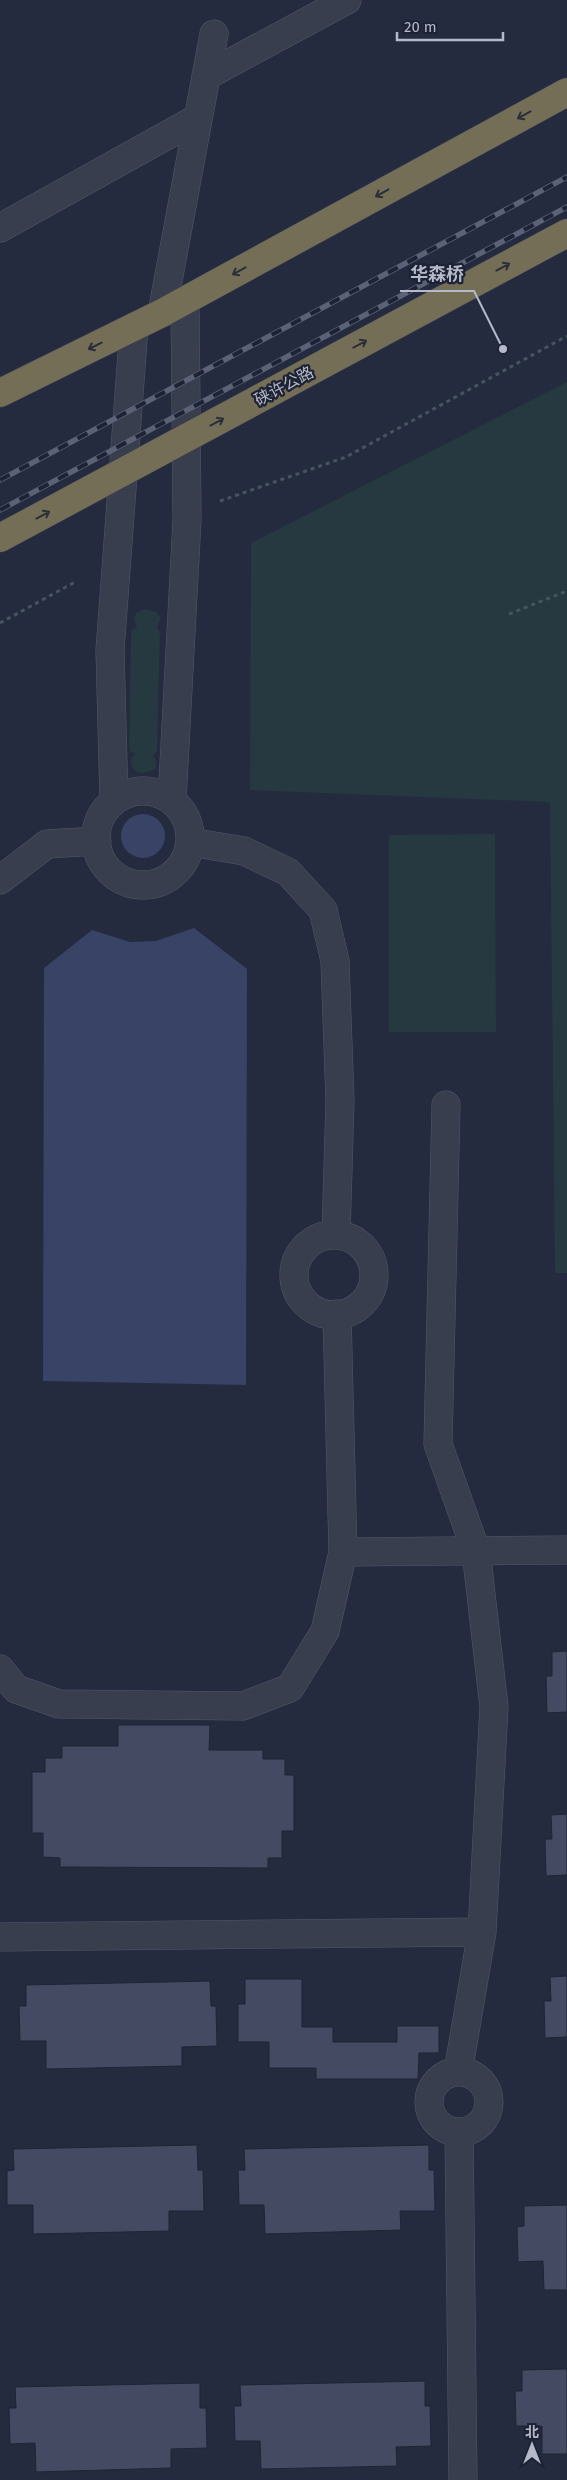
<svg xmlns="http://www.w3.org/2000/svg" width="567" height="2480" viewBox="0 0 567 2480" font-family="'Fira Sans','Noto Sans SC',sans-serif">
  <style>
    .green { fill: #263840 }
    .water { fill: #384366 }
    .building { fill: #444a61; stroke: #1f2536 }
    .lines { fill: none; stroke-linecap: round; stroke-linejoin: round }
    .minor-casing { stroke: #535969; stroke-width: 29 }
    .highway-casing { stroke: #404656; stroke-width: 29 }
    .path { stroke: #45555d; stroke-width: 3; stroke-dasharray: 4 4; stroke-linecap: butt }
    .minor { stroke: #393e4f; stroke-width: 28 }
    .highway { stroke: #756e56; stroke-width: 28 }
    .rail-casing { stroke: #5b6176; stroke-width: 5.5 }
    .rail { stroke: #1d2334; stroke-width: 4; stroke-dasharray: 11; stroke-linecap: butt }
    .oneway { stroke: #2a2e39 }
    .labels { text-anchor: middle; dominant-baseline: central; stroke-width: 4.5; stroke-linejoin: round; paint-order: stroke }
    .street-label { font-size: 16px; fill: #b5b9c9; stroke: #1d2334 }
    .leader { fill: none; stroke: #b5b9c9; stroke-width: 2 }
    .callout-dot { fill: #b5b9c9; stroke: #1d2334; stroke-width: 2 }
    .callout-label { font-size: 18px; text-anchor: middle; font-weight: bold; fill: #b5b9c9; stroke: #1d2334; stroke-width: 4.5; stroke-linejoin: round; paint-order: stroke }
  </style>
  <rect width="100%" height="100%" fill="#242b3f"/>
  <path class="green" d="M567,382V1273H555L550,802L250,790L251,543Z
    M145,609L156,612L161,618L157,627L160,633L157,751L153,755L156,760V768C144,775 134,776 130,761L135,754L130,752L129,745L131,634L132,630L137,627L134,619L136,613Z
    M495,834L496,1032H389V835Z"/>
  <path class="water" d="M121 836a22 22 0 1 1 44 0a22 22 0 1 1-44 0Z
    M194,928L247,969L246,1385L43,1381L44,968L92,930L130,942L156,941Z"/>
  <path class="building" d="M567,1651V1712L547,1713L546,1676H552V1652Z
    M118,1725H210L209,1750H263V1759H285V1775H294V1831H282V1858H268V1868L60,1867V1858L43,1857V1833H32V1772H45V1758H62V1746H118Z
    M567,1814V1875L546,1876L545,1839H552L551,1815Z
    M567,1976V2037L545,2038L544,2001H551L550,1977Z
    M245,1979H302V2027H333V2042H397V2026H439V2053H419L418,2079H316V2068H269V2042H238V2004H245Z
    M210,1981L211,2006H216L217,2046L182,2047V2066L46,2069V2041H20L19,2006H26V1985Z
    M197,2145L198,2170H203L204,2211H169V2231L33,2234V2205H7V2171L14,2170L13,2149Z
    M429,2145V2170H434L435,2211H400L401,2230L265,2234L264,2205H239L238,2170H245L244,2149Z
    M567,2205V2290H544L543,2261L518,2262L517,2227L524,2226V2206Z
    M567,2369V2454H542V2426H516L515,2391H522V2370Z
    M425,2381V2406H430L431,2446L396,2447L397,2466L261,2469L260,2441H235L234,2406H241L240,2385Z
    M200,2383V2408H206L207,2448L171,2449V2468L36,2472L35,2443L10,2444L9,2408H16L15,2387Z"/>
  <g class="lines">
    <g class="minor-casing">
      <path id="minor" d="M206,76L347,0
        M0,228L198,118
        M162,313L214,34
        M96 838a47 47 0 1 1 94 0a47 47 0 1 1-94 0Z
        M114,801L110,650L134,327
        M172,801L187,520L185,301
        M190,842L244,851L288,872L323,910L335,961L340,1101L336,1235
        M0,880L47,844L97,841
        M446,1105L438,1444L476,1551L494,1707L482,1932L458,2072
        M294 1275a40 40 0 1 1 80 0a40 40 0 1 1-80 0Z
        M343,1552L567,1550
        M0,1669L16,1689L59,1704L243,1706L290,1688L325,1631L343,1552L337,1314
        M0,1937L482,1932
        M429 2102a30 30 0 1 1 60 0a30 30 0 1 1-60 0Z
        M459,2132L463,2480"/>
    </g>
    <g class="highway-casing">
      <path id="highway" d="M0,393L162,313L567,92
        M0,538L567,233"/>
    </g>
    <path class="path" d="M220,501L346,457L567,336
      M509,614L567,591
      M0,623L75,582"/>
    <use href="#minor" class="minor"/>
    <use href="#highway" class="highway"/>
    <g class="rail-casing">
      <path id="rail" d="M0,480L567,177
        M0,510L567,207"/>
    </g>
    <use href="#rail" class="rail"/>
  </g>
  <defs><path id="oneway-shaft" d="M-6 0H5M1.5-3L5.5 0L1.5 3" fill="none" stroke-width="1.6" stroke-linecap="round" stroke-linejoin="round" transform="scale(1.25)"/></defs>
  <g class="oneway">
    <use href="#oneway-shaft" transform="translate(524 115) rotate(151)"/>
    <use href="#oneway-shaft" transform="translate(382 193) rotate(151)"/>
    <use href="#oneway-shaft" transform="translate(503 267) rotate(-28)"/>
    <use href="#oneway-shaft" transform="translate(239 271) rotate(151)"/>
    <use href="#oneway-shaft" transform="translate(360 344) rotate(-28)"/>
    <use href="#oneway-shaft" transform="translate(95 346) rotate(154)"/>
    <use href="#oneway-shaft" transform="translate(217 422) rotate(-28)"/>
    <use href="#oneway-shaft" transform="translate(43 515) rotate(-28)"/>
  </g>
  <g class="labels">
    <g class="street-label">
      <text transform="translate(284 386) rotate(-28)">硖许公路</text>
    </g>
  </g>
  <path class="leader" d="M503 349L474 291H400"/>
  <circle class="callout-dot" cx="503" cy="349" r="5"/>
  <g class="callout-label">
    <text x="437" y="280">华森桥</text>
  </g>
  <g transform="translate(532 2445)" stroke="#1d2334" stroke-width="4" paint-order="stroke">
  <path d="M0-4L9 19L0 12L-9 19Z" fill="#b5b9c9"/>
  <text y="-8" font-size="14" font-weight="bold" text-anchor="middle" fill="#b5b9c9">北</text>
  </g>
  <path d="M397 32v8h106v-8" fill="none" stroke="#b5b9c9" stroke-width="2.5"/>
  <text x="404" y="32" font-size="15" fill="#b5b9c9" stroke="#1d2334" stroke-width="4" paint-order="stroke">20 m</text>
</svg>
